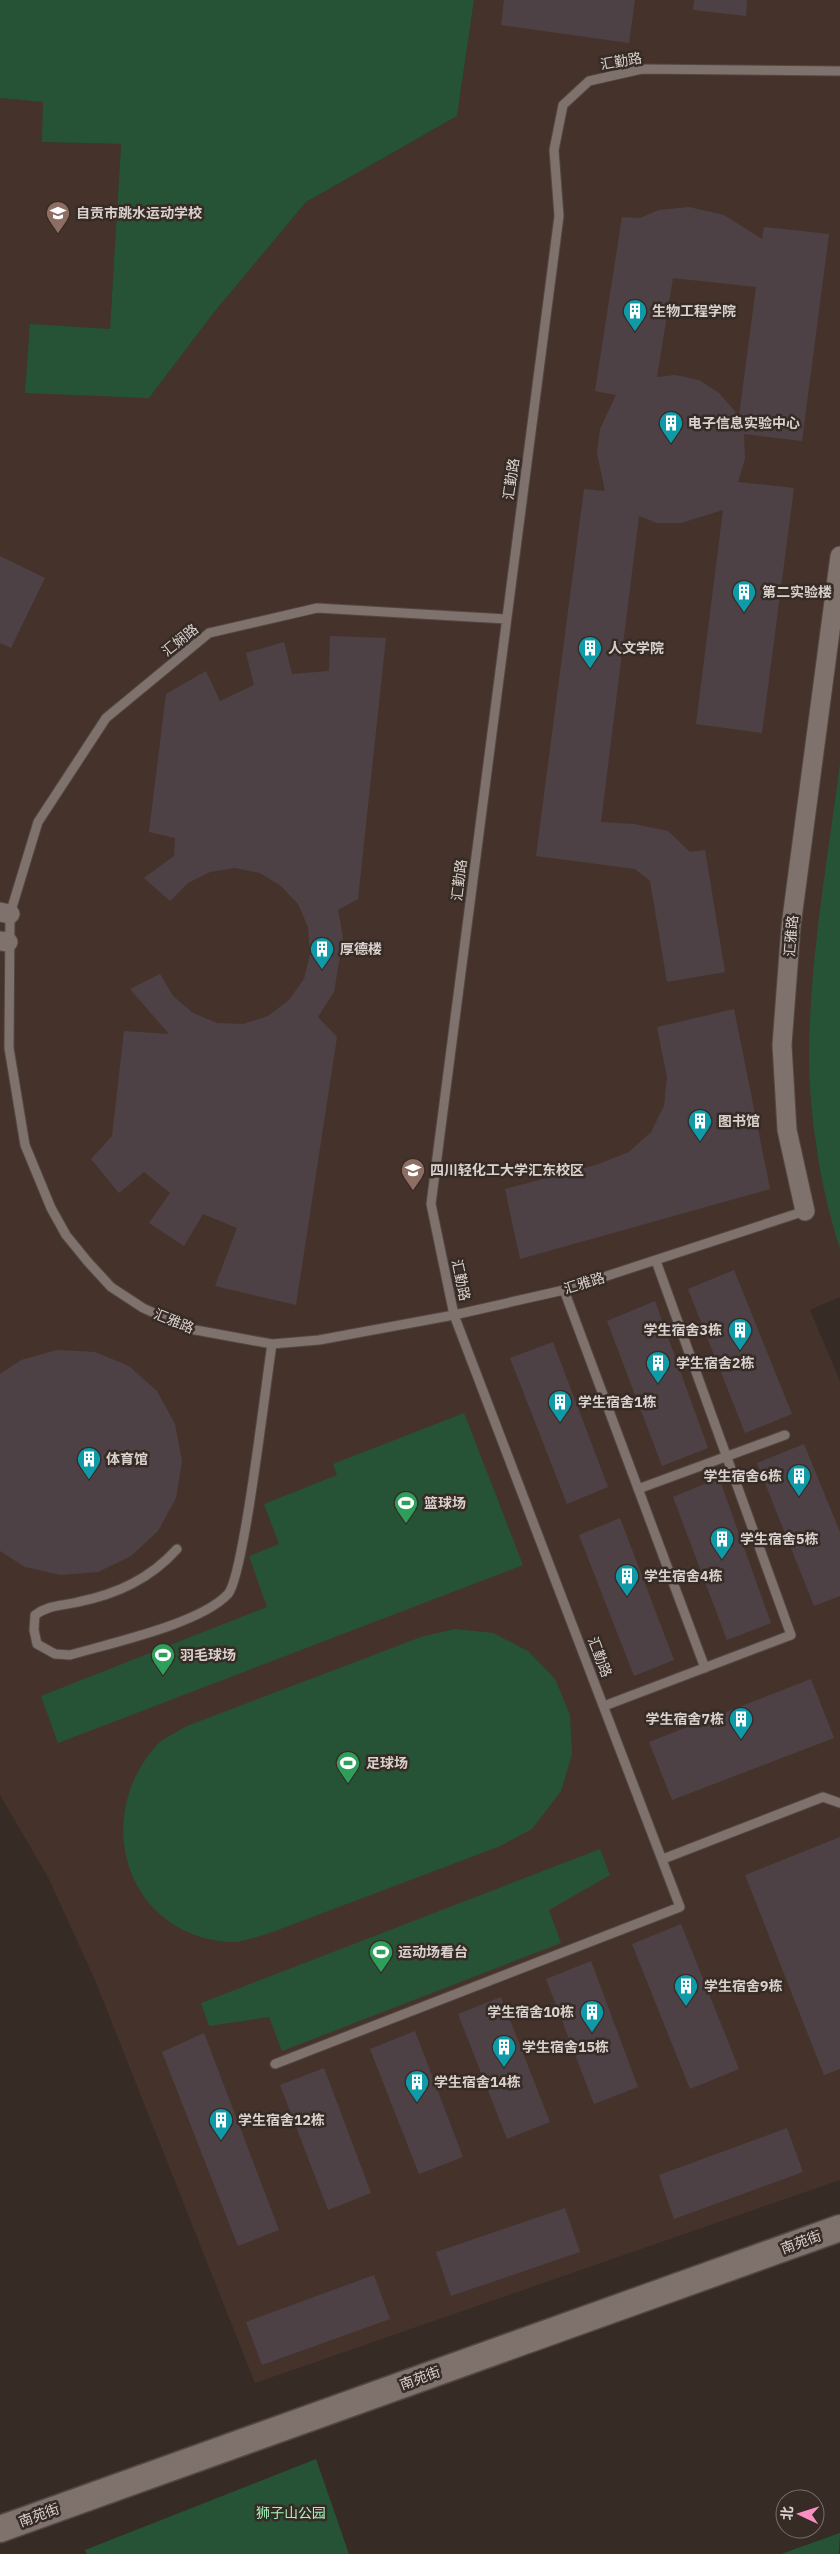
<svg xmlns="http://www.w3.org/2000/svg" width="840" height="2554" viewBox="0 0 840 2554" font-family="'IBM Plex Sans','Noto Sans SC',sans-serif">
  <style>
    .built { fill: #45332b }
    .green { fill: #265336 }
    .building { fill: #4e4146; fill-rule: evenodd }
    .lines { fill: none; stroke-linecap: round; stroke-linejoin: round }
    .service-casing { stroke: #524843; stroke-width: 11 }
    .minor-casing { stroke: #524843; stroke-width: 21 }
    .secondary-casing { stroke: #524843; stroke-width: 29 }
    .service { stroke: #7f716b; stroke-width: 9 }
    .minor { stroke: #7f716b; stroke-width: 19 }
    .secondary { stroke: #7f716b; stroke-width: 26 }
    .labels { text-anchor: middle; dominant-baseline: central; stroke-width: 5; stroke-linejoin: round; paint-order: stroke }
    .street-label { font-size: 14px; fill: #d9d1cd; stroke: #372b26 }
    .poi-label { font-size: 14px; font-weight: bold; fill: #d9d1cd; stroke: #372b26; text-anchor: start }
    .park-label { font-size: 14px; fill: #a3f3bb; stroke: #372b26 }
  </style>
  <rect width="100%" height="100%" fill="#372b26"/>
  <path class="built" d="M474,0H840V762L814,971L809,1060L816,1148L840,1249V1297L810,1310L840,1381V2180L255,2383L95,1980L48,1877L0,1795V98L44,102L43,142L121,144L110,330L30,324L149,398L215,311L306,202L457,116Z"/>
  <path class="green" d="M0,0H474L457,116L306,202L215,311L149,398L25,393L30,324L110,329L121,144L42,142L43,102L0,98Z
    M840,762V1249C821,1189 810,1123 809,1059C809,961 828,859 840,762Z
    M464,1413L523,1565L58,1743L41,1696L267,1607L249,1556L279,1544L264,1504L337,1475L333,1464Z
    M455,1629L493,1633L528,1651L555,1679L570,1715L572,1754L561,1791L532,1829L498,1847L267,1934C256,1937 241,1943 230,1942C128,1936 91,1821 155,1747C163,1738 177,1732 187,1726L421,1637Z
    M600,1849L610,1875L549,1910L561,1943L282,2051L269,2017L209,2026L201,2003Z
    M316,2459L349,2554H87L85,2550Z
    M840,2533L839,2554H781Z"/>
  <path class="building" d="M504,0H635L629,43L501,25Z
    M694,0H747L746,16L693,10Z
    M689,207L724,215L762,239L764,227L829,234L802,441L744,434L745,459L738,482L794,488L762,733L696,724L723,510L681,523H657L639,516L601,822L634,824L668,831L690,852L705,850L725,972L667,982L650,881L635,869L536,856L584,489L605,491L597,453L600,429L616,395L595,391L622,217L640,218L659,210ZM673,278L756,287L739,416L719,393L699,380L675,375L657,377Z
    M0,556L45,578L11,648L0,643Z
    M330,636L386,638L358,899L338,910L343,937L334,992L318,1017L337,1037L296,1305L215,1286L237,1228L203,1214L184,1246L149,1223L170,1193L144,1172L119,1193L91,1159L112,1136L124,1031L169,1034L130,989L160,974L173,996L193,1013L217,1023L243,1024L268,1016L289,1000L304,979L310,954L308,927L298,904L281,886L260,873L235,868L210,872L188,883L170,901L144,878L174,856L175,838L149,832L166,694L206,671L220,701L254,685L246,653L284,642L292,674L329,671Z
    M734,1009L770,1189L520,1259L505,1189L596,1165L629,1152L651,1132L664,1106L667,1077L657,1027Z
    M734,1270L792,1414L745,1433L688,1289Z
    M655,1301L708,1448L662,1466L607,1321Z
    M553,1342L608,1487L567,1504L510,1358Z
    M57,1350L95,1352L129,1366L157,1391L175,1424L182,1461L176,1498L158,1531L131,1556L98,1572L61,1575L25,1567L0,1551V1374L21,1360Z
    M804,1444L840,1532V1596L814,1606L757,1463Z
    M719,1478L771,1623L727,1640L673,1497Z
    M620,1518L674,1660L634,1676L579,1535Z
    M811,1679L834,1738L672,1800L649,1742Z
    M840,1837V2069L824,2075L745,1875Z
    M681,1924L739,2069L690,2089L632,1944Z
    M591,1961L638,2087L594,2104L546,1979Z
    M501,1997L550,2122L507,2139L458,2014Z
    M415,2031L463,2157L419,2174L370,2049Z
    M204,2033L279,2230L238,2246L162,2052Z
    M324,2068L371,2193L328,2210L280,2085Z
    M787,2128L803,2172L674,2219L659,2175Z
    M565,2208L580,2252L451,2296L436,2252Z
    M374,2275L390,2319L262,2365L246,2322Z"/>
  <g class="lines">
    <g class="service-casing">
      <path id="service" d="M506,619L317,608L209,633L106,718L38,822L10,914L9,1048L25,1145L51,1208L66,1235L88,1262L111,1287L143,1308L190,1329L272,1344L319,1340L454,1315L564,1290L805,1211
        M564,1290L705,1668
        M638,1489L785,1435
        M177,1549C150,1579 117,1594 78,1602C62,1606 48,1605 35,1615L34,1630L37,1644L55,1654L70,1655C111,1643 200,1624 228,1594C244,1576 266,1381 272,1344
        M604,1706L791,1635L656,1261
        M663,1859L823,1797L840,1803
        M275,2064L680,1907L454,1315L431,1204L559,216L554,150L563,105L589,81L642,69L840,71"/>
    </g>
    <g class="minor-casing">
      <path id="minor" d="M0,912L10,914
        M0,941L8,942
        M805,1211L787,1130L782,1045L791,926L840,556"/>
    </g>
    <g class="secondary-casing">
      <path id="secondary" d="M0,2529L840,2228"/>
    </g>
    <use href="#service" class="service"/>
    <use href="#minor" class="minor"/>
    <use href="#secondary" class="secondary"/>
  </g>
  <defs>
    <g id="school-pin" transform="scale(1.25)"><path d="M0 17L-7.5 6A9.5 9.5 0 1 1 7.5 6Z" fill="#8d6e63" stroke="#372b26"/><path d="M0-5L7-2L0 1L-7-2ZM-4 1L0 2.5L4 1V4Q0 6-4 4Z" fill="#fff"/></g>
    <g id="building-pin" transform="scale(1.25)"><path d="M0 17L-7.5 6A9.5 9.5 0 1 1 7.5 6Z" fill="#0f9aa8" stroke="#372b26"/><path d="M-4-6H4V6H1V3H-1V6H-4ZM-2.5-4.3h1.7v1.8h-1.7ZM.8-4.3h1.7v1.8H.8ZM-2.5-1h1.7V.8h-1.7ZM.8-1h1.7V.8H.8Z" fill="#fff"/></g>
    <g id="university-pin" transform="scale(1.25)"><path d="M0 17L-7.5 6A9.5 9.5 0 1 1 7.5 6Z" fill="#8d6e63" stroke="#372b26"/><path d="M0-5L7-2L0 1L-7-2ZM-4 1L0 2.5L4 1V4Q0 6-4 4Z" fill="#fff"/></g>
    <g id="stadium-pin" transform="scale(1.25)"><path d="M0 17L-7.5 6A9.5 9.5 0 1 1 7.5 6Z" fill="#2e9e5b" stroke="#372b26"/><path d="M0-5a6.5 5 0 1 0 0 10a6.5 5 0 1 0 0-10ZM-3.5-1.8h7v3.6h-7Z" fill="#fff"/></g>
  </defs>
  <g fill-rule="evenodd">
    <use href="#school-pin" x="58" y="213"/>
    <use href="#building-pin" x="635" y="311"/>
    <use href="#building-pin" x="671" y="423"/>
    <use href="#building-pin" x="744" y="592"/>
    <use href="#building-pin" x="590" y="648"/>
    <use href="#building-pin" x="322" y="949"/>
    <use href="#building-pin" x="700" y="1121"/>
    <use href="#university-pin" x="413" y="1170"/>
    <use href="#building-pin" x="740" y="1330"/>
    <use href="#building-pin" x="658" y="1363"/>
    <use href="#building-pin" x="560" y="1402"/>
    <use href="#building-pin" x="89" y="1459"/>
    <use href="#building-pin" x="799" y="1476"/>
    <use href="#stadium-pin" x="406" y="1503"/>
    <use href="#building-pin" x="722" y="1539"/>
    <use href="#building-pin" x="627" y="1576"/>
    <use href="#stadium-pin" x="163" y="1655"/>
    <use href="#building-pin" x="741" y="1719"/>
    <use href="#stadium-pin" x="348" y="1763"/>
    <use href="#stadium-pin" x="381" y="1952"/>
    <use href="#building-pin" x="686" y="1986"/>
    <use href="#building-pin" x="592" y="2012"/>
    <use href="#building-pin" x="504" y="2047"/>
    <use href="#building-pin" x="417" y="2082"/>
    <use href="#building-pin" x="221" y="2120"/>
  </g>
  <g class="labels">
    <g class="street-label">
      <text transform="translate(621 61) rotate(-10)">汇勤路</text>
      <text transform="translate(511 479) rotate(-82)">汇勤路</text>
      <text transform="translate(180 640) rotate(-39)">汇娴路</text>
      <text transform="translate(459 880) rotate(-83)">汇勤路</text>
      <text transform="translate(791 936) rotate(-85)">汇雅路</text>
      <text transform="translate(461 1280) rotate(78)">汇勤路</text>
      <text transform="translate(584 1283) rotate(-17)">汇雅路</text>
      <text transform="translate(174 1321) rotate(22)">汇雅路</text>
      <text transform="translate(600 1657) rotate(69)">汇勤路</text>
      <text transform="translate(801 2242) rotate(-20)">南苑街</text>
      <text transform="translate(420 2378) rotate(-20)">南苑街</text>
      <text transform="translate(39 2515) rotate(-20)">南苑街</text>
    </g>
    <g class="poi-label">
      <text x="76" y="213">自贡市跳水运动学校</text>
      <text x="652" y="311">生物工程学院</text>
      <text x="688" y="423">电子信息实验中心</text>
      <text x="762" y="592">第二实验楼</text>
      <text x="608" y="648">人文学院</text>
      <text x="340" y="949">厚德楼</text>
      <text x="718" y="1121">图书馆</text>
      <text x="430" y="1170">四川轻化工大学汇东校区</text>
      <text x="722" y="1330" text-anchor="end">学生宿舍3栋</text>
      <text x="676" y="1363">学生宿舍2栋</text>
      <text x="578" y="1402">学生宿舍1栋</text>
      <text x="106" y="1459">体育馆</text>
      <text x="782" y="1476" text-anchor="end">学生宿舍6栋</text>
      <text x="424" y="1503">篮球场</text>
      <text x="740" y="1539">学生宿舍5栋</text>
      <text x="644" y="1576">学生宿舍4栋</text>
      <text x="180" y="1655">羽毛球场</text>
      <text x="724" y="1719" text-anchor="end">学生宿舍7栋</text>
      <text x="366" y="1763">足球场</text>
      <text x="398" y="1952">运动场看台</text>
      <text x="704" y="1986">学生宿舍9栋</text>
      <text x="574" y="2012" text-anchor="end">学生宿舍10栋</text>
      <text x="522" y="2047">学生宿舍15栋</text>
      <text x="434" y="2082">学生宿舍14栋</text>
      <text x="238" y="2120">学生宿舍12栋</text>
    </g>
    <g class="park-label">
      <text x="291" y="2513">狮子山公园</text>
    </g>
  </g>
  <g transform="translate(800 2514) rotate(274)"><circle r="24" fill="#372b26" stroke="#786d69"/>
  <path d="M0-4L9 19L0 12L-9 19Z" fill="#fc8fc2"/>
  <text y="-8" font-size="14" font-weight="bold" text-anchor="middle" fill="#d9d1cd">北</text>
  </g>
</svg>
